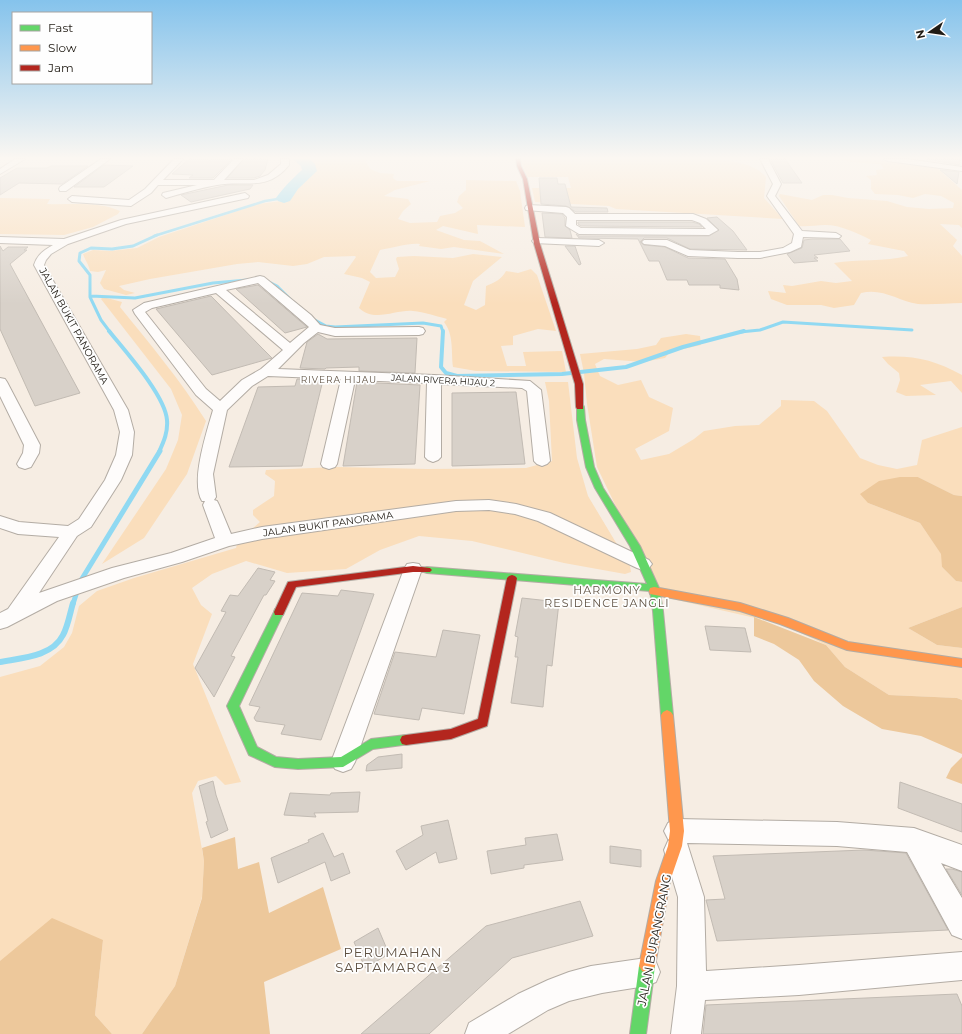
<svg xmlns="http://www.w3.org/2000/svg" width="962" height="1034" viewBox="0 0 962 1034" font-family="Montserrat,sans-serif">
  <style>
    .green { fill: #fadebc }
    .forest { fill: #edc89b }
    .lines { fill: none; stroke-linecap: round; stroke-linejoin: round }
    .stream-far4 { stroke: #90d9f2; stroke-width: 2.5 }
    .stream-far3 { stroke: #90d9f2; stroke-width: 3 }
    .stream-far2 { stroke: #90d9f2; stroke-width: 4 }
    .stream-far1 { stroke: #90d9f2; stroke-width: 5 }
    .stream { stroke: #90d9f2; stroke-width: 6 }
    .river { fill: #90d9f2; fill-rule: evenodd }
    .building { fill: #d8d1c9; stroke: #c2bbb3 }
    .street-casing { stroke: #b3aca4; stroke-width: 2 }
    .fast-casing { stroke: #b3aca4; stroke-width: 2 }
    .slow-casing { stroke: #b3aca4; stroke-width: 2 }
    .jam-casing { stroke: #b3aca4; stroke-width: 2 }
    .street { fill: #fefcfb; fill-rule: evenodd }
    .fast { fill: #63d668; fill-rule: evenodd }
    .slow { fill: #ff974d; fill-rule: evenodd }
    .jam { fill: #b3261e; fill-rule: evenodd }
    .labels { text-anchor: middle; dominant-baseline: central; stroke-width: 3.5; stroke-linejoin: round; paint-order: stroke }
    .far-neighbourhood-label { font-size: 9px; letter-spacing: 1px; fill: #5e5041; stroke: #fefefe }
    .far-street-label { font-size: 9px; fill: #211c15; stroke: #fefefe }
    .street-label { font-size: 10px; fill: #211c15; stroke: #fefefe }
    .neighbourhood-label { font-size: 11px; letter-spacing: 1px; fill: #5e5041; stroke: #fefefe }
    .near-street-label { font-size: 12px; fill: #211c15; stroke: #fefefe }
    .near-neighbourhood-label { font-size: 13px; letter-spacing: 1px; fill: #5e5041; stroke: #fefefe }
  </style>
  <rect width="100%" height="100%" fill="#f6ede3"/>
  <path class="green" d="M305,159H367L365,160L370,169L380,173L394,174L393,178L397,181H430L395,190L384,196L408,199L411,204L403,211L398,219L410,223L437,222L440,216L455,213L463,208L457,202L459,196L466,190V180L516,181L520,191L525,227L477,225L478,234L443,226L436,230L464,240L480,241L504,254L454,247L441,249L419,246L420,244C407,243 393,248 380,250L370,272L376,278L395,277L399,269L396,259L397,257L414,256L453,258L473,254L502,257L473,281L464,305L476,310L485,305L486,286C494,283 502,279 506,271L518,273L531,269L537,275L556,331L538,329L513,336V345L501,346L507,366H526L523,352L562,351L566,372L476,371L453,367C451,351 454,335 444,322L447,319C436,316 424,312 413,311C397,309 374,323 359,308L370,282L362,278L344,274L356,257L355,256L324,257L307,264L293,266L258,262L237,264L150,279L119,286L124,290L135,293L126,295L104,289L100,283L106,270L98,272L90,271C89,265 85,260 83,254L93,250L110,251L137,248L159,237L258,204L282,201L288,199L292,195V191L311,176L314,171L309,161Z
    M520,159H716C734,162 754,163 766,177L764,198L783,219L616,209L609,206L535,202L532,188H571L568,177H527Z
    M838,159H873L936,167L962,190V228L959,225L940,224L957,240L953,246L962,256V303C948,303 932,305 918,304C897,301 884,288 861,293L854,305L834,308L821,305H787L771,299L768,291L786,293L783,285L792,286L821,281L836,283L852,281L834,263C858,259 884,262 908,256L904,251L868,244L871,240C857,233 841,225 825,225C816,225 808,227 799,226L779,196L780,194L812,200L823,195H832L848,198L887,201L907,207L929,209L953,208L954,203L941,196L925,194L913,198L898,195L875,194L871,189V180L866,176L877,175L876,170L884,169L880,164L851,162Z
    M0,198L50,199L47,204C71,205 98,201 120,211L118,214L93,227L64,235L0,234Z
    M103,297L122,302L120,307C150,344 181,381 206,421L187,474L144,538L102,564L166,469L178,440L182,415L171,389L101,299Z
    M686,334L700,336L701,345L670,352L665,358L643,362L604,359L595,364L600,376L618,385L641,380L649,397L673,408L669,431L635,449L641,460L669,454L694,439L704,431L735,426L759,425L781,406V400L814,401L827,411L860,458L878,465L897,469L917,465L922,440L962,427V496L954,495L918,477L868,503L920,523L942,555V567L956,581L962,582V607L908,628L937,645L962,648V700L957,698L889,695L845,667L826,645L782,624L659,596L597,467L587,404L584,373L580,354L637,349L656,345L661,338Z
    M882,357C914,355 934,360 962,375V393L951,381L920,385L936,395L906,396L896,392L900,380L899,373L888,364Z
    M545,382H568L577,458L588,496L630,566L631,572L625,574L564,563L472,541L419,536L380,550L346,569L287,573L246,561L212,574L192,588L201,605L212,614L193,664L241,782L225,785L216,776L198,781L192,793L204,861L202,897L175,986L142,1034H112L95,1015L103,940L0,961V677L40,666L64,647L72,633L79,606L97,591L134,578L236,548L238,541L260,522L253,515V510L274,496L275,481L265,474L266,470L336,467L428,469L526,468L552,461L549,401Z"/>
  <path class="forest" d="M900,477H918L954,495L962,496V582L956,581L942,567L941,554L920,523L868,503L860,494L879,481Z
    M962,607V648L937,645L908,628Z
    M754,617L826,645L845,667L889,695L957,698L962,700V754L921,736L882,729L843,706L814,681L799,660L774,644L754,636Z
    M962,757V784L946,778L951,768Z
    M235,837L238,869L259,862L269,913L323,887L341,949L264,982L270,1034H142L175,986L202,898L204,861L202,848Z
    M52,918L103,940L95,1015L112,1034H0V961Z"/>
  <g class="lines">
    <path class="stream-far4" d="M154,236L265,201L284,198"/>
    <path class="stream-far3" d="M265,280L277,286L290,299
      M91,296L135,298L213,283L247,280
      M311,318L326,326L335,327L423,323L441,326L443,332
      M110,332L101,320L90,297V275L79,261L80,253L91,248L112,249L133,246L157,235
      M740,332L760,330L783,322L912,330"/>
    <path class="stream-far2" d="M109,331C125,351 165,395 167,420C168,432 164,441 159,452
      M443,331L441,367L446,373L457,376L562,374L626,367L683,347L744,331"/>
    <path class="stream-far1" d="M73,604L80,582L160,451"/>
    <path class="stream" d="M0,662C21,658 52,657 63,635C68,626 70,613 73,603"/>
    <path class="river" d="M293,159H310L315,164L317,171L298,189L290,201L284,203L278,201L276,198C284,187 292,179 302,170L301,166Z"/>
  </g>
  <path class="building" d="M189,159L209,160L232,159L213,178H189L193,175L172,174Z
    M244,159H268L265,170L260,176L254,178H227Z
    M770,159H785L802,183H783Z
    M927,159H960L959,165Z
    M104,165L133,166L104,187H74Z
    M51,166H88L62,184L19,183L0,195V178L17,168H47Z
    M940,170L959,172L957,184L944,173Z
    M539,178H557L558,184H565L571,207L607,208L608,212H576L566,206L541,204Z
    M228,185H253L250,189L191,202L181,195Z
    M542,213L562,214L565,218V226L570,230L572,238L545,237Z
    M717,217L733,231L747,250L690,249L667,238H644L640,242L644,245L665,247L688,258L725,259L737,279L739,290L720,288V285H689L687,280H667L659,261H649L638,239L579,238L576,234L579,236H709L719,230L707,218Z
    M578,222H692L699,224L702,227L581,226L578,224Z
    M812,239H840L850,251L814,255L818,258H814L818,261L794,263L787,254L802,248L804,240Z
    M0,246L3,251L8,247H28L24,250H27L10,264L80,393L35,406L0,329Z
    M565,246H575L581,264L579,265Z
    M258,285L307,327L285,333L236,289Z
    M211,296L262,348L272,358L212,375L156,309Z
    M318,334L327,339L417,338L415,373L359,371V367L326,368L325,369L300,368L307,342Z
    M297,379L323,380L302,466L229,467L258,387L295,386Z
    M357,382L420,385L415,464L343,466Z
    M516,392L525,464L452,466V393Z
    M258,568L275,572L270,580L275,581L266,595H264L231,656L235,657L214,697L195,668L226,612L221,611L230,595L238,596Z
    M341,590L374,594L321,740L281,734L285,725L256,721L254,718L260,707L249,705L302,593L338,596Z
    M522,598L559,602L552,666L547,665L543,707L511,703L518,657H515L518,637L515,636Z
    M705,626L745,628L751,652L710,650Z
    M443,630L480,635L464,714L422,708L419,720L374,714L395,652L436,657Z
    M402,754V768L366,771L367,765L378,757Z
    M213,781L216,795L228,830L211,838L206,822L208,821L199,786Z
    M900,782L962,804V832L898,808Z
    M360,792L358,812L314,813L316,817L284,815L290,793L330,795L331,793Z
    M448,820L457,859L439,863L436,852L406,870L396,851L423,835L421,826Z
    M323,833L334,857L343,853L350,873L331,881L325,862L278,883L271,858L309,842L308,840Z
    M557,834L563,860L524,865V868L491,874L487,851L526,845L525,838Z
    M610,846L641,850V867L610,863Z
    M864,850L906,853L948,930L717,941L706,900L725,899L713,856Z
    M946,869H952L962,872V895Z
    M580,901L593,936L512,958L429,1034H361L486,926Z
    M378,928L389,954L365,968L354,942Z
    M957,994L962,1006V1034H703L706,1005Z"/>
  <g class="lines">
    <g class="street-casing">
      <path id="street" d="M15,159H25L0,174V169Z
        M101,159H110L66,191H60L59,189L60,187Z
        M174,159H183L163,180H214L234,159H243L224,180H254L268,175L281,164V159H289V165C267,192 246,180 217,185C200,188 183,193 166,198L162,195L163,193L197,185H158L151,193L131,206L72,202L68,199L72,196L129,200L145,189Z
        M760,159H768L781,184L775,196L802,231L836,233L841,236L839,238L803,237L801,247L790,252L760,258H738L688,256L665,246L644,244L642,242L644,240H667L690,250L738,252H760L783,248L792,243L794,234L767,196L773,184Z
        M884,159H907L962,167V171L888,161Z
        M245,193L249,196L248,198L126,224L68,244L51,254L46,260L44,265L128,410L134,432L132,455L121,480L91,527L77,536L39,593L112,568L171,553L215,538L203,505L205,501H202C190,482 207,431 213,410L196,395L135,314L133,310L144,303L260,276L264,277L311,315L320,325L335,328L419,327L423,328L425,331L423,334L419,335L335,336L318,332L304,343L278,369L434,375L530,381L541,390L550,461L547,464L542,466L537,464L534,461L527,391L522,388L441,384V457L438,460L433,462L428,460L425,457L427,383L355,380L337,464L335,467L329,469L323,467L321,464L341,379L268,376L252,386L227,410L213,474L216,497L214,500L217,501L219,505L231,534L262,527L456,501L489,500L516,504L550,513L649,560L652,564L649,568L643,570L637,568L538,521L515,514L489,510L456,511L262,539L229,546L182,562L124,578L57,601L7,627L0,629V613L8,609L59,537L18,534L0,528V516L19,522L68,526L79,519L105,480L116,455L120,432L114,410L34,265C37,255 44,250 53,245L0,243V237L64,239L121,220ZM258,283L309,327L290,343L226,290ZM216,293L283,350L261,369L242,380L220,401L206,389L145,312L152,308Z
        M529,205L566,207L569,208L575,214H693L706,219L718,230L709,235L579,234L566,226L567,217L563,213L526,210L525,208L526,206ZM576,220H692L700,223L706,229L581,228L576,225Z
        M537,238L599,240L604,243L599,246L534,243L532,241L534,239Z
        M0,378L5,379L7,382L40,445L39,453L31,467L25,469L19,467L17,464L23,453L24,445L0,396Z
        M413,563L419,564L422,569L355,762L351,769L343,772L335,769L331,762L404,569L407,564Z
        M677,819L837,822L914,828L962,845V871L941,863L962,898V939L952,935L907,852L837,846L687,843L704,897L706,971L799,965L962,952V980L799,995L705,1000L701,1034H671L677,986L678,897L664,850L668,841L670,840L668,839L664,831L668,823Z
        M646,958L656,962L660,972L656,982L646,986L602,993L569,1001L548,1010L508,1034H465L469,1023L518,994L548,980L569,972L591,966Z"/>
    </g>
    <g class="fast-casing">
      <path id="fast" d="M577,405H583L584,407L585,420L594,467L603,488L640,546L659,588L663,611L673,715L671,718L667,720L663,718L661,715L653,611L650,591L427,573L424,572L422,570L424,568L427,567L647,584L630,546L595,488L586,467L577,420Z
        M279,608L283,609L284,612L239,706L257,747L276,757L298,759L341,757L371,739L406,735L410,736L412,740L410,744L373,749L343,767L298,769L275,767L249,755L227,706L274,612L275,609Z
        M647,958L652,961L655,966L646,1034H630L639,966L642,961Z"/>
    </g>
    <g class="slow-casing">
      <path id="slow" d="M654,587L740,603L788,618L848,642L962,659V667L847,650L780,624L740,611L650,594L649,591L650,588Z
        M667,710L671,712L673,715L684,831L682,846L670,881L655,966L652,971L647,974L642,971L639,966L656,881L668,846L670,831L661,715L663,712Z"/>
    </g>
    <g class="jam-casing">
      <path id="jam" d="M516,159H520L521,166L527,179L540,244L583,384V409H577L576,407L575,384L534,244L523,179L517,166Z
        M413,566L430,568L432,570L430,572H413L296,587L283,615H275L274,612L288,582Z
        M512,575L515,576L517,578L487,726L451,739L406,745L402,744L400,740L402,736L406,735L451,729L478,719L507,578L509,576Z"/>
    </g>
    <use href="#street" class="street"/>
    <use href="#fast" class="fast"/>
    <use href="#slow" class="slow"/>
    <use href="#jam" class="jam"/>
  </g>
  <linearGradient id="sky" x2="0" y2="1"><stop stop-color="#85c3ec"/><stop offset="0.52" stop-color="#fbf7f2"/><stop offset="1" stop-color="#fbf7f2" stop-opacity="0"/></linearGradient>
  <rect width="962" height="304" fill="url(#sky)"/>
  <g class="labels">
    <g class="far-neighbourhood-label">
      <text x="339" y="379">RIVERA HIJAU</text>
    </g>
    <g class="far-street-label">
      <text transform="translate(443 380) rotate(3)">JALAN RIVERA HIJAU 2</text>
    </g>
    <g class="street-label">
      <text transform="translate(74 326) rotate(61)">JALAN BUKIT PANORAMA</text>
      <text transform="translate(328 524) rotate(-8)">JALAN BUKIT PANORAMA</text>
    </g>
    <g class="neighbourhood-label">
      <text x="607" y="590">HARMONY<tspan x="607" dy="13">RESIDENCE JANGLI</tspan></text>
    </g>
    <g class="near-street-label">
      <text transform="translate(654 940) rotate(-79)">JALAN BURANGRANG</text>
    </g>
    <g class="near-neighbourhood-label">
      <text x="393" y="952">PERUMAHAN<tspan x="393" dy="15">SAPTAMARGA 3</tspan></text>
    </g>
  </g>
  <rect x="12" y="12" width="140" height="72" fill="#fefefe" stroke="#a6a4a1"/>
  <rect x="20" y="25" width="20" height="6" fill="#63d668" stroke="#a6a4a1"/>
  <text x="48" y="32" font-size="12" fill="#211c15">Fast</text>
  <rect x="20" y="45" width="20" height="6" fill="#ff974d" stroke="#a6a4a1"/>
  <text x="48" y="52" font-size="12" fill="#211c15">Slow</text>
  <rect x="20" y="65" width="20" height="6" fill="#b3261e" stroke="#a6a4a1"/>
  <text x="48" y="72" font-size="12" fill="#211c15">Jam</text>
  <g transform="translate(930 32) rotate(257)" stroke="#fefefe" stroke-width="3" paint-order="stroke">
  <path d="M0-3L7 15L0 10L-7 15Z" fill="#211c15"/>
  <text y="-6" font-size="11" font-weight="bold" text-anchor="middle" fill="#211c15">N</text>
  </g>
</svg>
